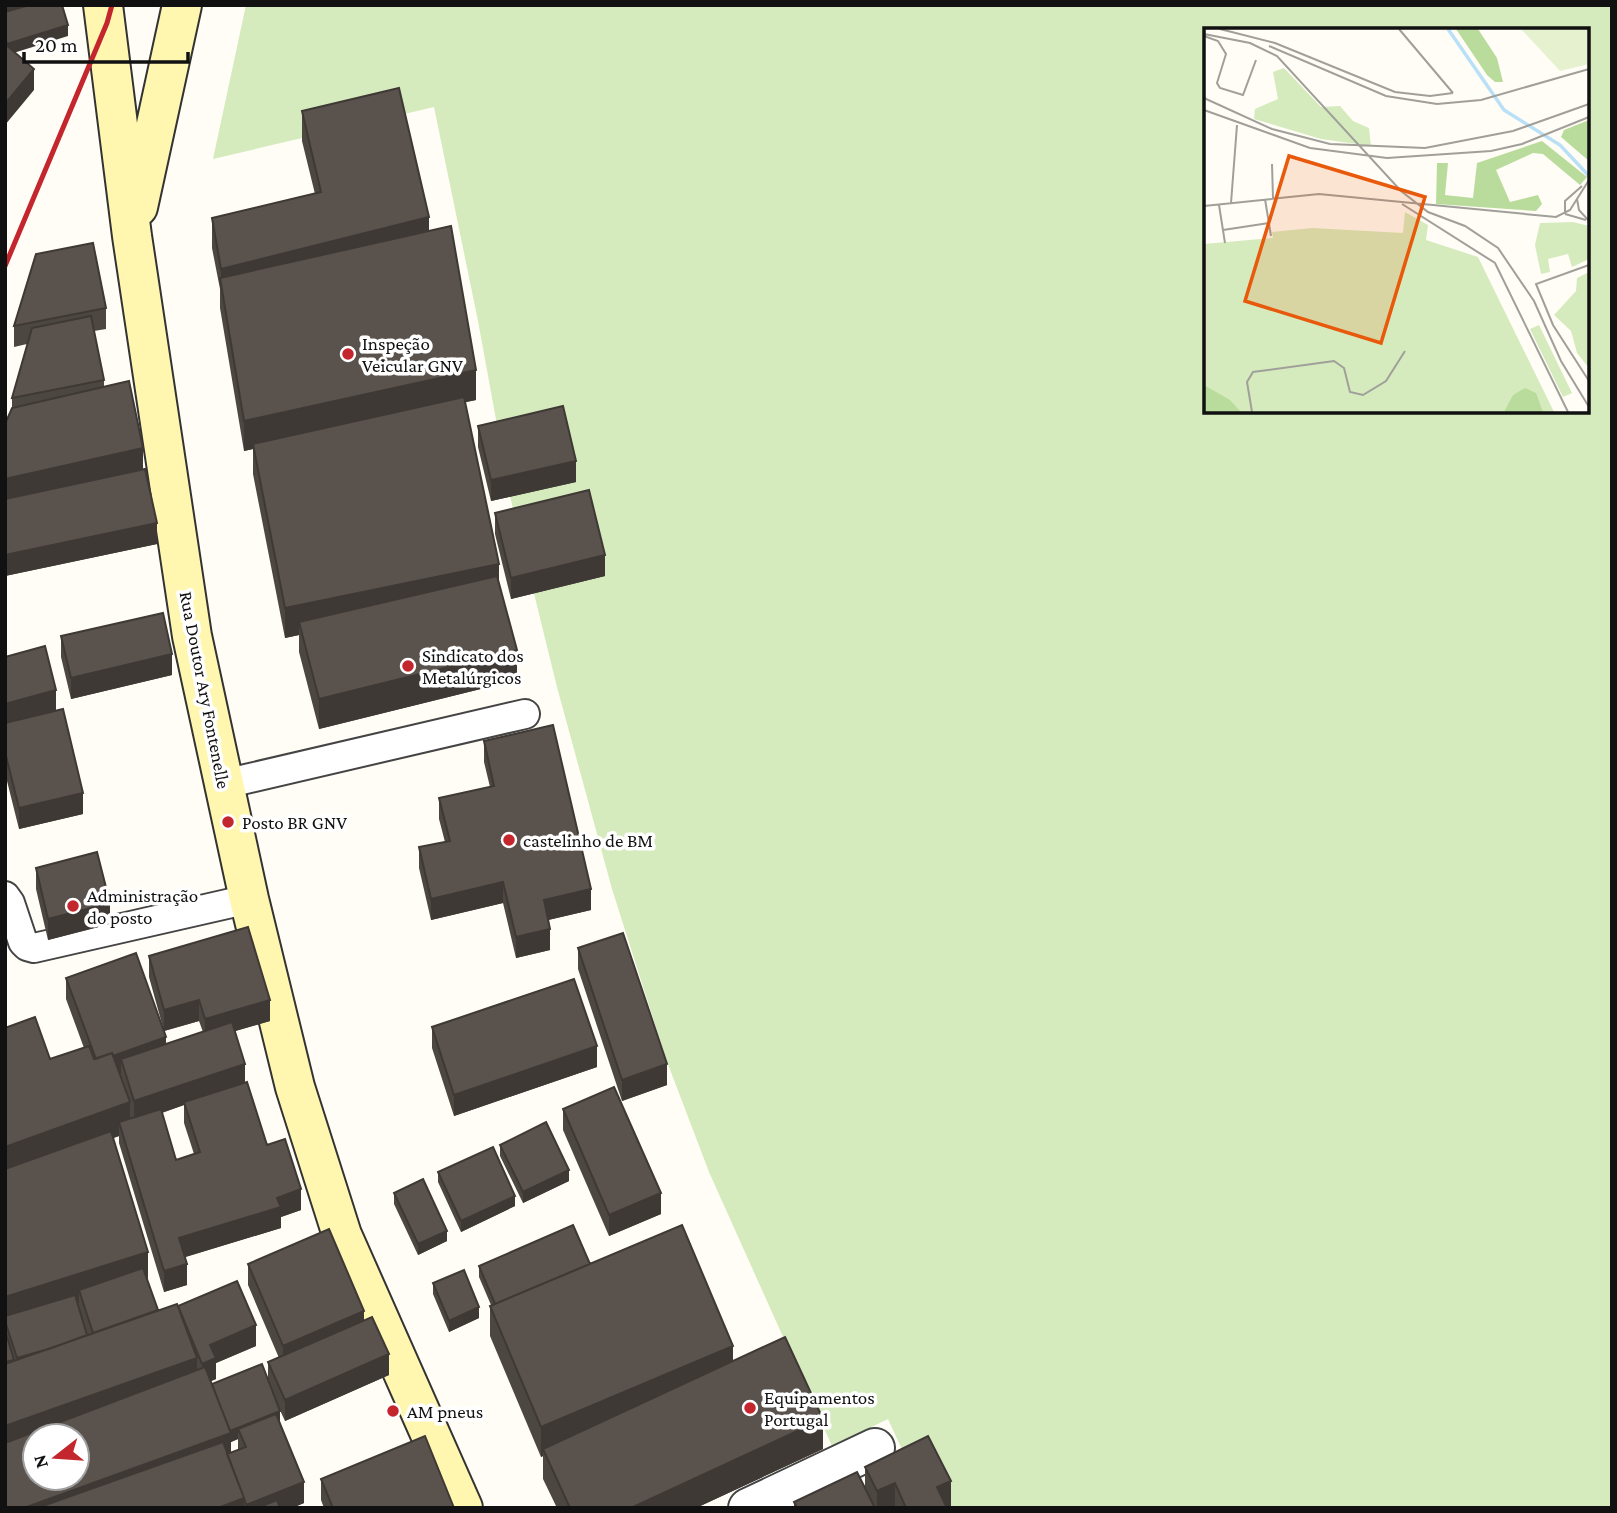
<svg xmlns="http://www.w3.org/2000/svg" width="1617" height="1513" viewBox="0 0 1617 1513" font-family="'Crimson Pro',serif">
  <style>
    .grass { fill: #d5ebbd; fill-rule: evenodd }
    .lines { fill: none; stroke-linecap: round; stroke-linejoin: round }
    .lane-casing { stroke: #444; stroke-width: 32 }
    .street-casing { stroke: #444; stroke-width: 42 }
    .secondary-casing { stroke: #333; stroke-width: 42 }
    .lane { stroke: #fff; stroke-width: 28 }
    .street { stroke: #fff; stroke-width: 38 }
    .secondary { stroke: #fff6b0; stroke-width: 38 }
    .rail { stroke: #c4262e; stroke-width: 5 }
    .wall { fill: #4d4742; fill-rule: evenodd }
    .shaded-wall { fill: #3f3936 }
    .building { fill: #5a524d; stroke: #3f3936; stroke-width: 2; fill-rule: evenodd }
    .poi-dot { fill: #c4262e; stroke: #fff; stroke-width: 2.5 }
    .labels { text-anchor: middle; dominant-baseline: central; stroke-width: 7; stroke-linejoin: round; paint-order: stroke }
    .poi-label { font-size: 19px; fill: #111; stroke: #fff; text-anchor: start }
    .street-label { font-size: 19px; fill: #111; stroke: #fff }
    .inset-river { fill: none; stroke: #b9e0f7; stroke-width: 3.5 }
    .inset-road { fill: none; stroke: #a09f9a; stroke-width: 2 }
    .view { fill: #e8590c; fill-opacity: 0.15; stroke: #e8590c; stroke-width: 3.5 }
    .inset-edge { fill: none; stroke: #111; stroke-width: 3.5 }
  </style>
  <rect width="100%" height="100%" fill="#fffdf5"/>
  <path class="grass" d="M246,5H1612V1508H929L888,1419L832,1446L709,1172L666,1059L612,889L557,687L510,496L478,321L434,107L213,159ZM1206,30H1587V411H1206Z"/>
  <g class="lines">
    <g class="lane-casing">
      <path id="lane" d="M224,784L525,714
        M5,896L10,903L23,942L27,946L34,948L249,899"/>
    </g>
    <g class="street-casing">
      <path id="street" d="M748,1508L875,1448"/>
    </g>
    <g class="secondary-casing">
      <path id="secondary" d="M103,5L132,236L192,636L249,899L295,1087L342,1235L463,1508
        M138,207L182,5"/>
    </g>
    <use href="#lane" class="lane"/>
    <use href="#street" class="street"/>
    <use href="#secondary" class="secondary"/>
    <path class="rail" d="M5,266L107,23L112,5"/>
  </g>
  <path class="wall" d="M302,111L429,231L476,400L465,402L517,680L319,729L299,652V635L285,638L253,474V449L244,451L220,308V289L212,248V218L315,194L302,141Z
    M106,308V329L94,331L104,380V387L143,469L66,486L157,544L5,576V424L12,408V398L27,344L14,347V326Z
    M478,426L576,482L491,501L478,447Z
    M495,513L605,576L511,599L495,534Z
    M61,636L172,675L71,699L61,657Z
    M5,657L56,710L83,814L19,829L5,773Z
    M484,741L591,910L548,920L550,950L516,958L503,903L431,920L419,868V847L445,842L439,819V798L490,787L484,762Z
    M36,868L110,924L48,940L36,889Z
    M578,948L667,1085L622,1101L578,969Z
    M149,956L270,1021L235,1031L245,1083L267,1145L301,1210L281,1217V1228L185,1257L187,1285L164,1292L119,1143V1136L113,1138L148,1282L158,1310L178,1306L256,1346L216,1363V1379L211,1381L212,1384L268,1380V1362L279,1358L248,1285V1264L364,1320L389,1375L285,1421L278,1406L280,1422L304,1503L292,1508H5V1028L50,1059L84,1048L66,999V978L166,1044L203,1032L199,1021L164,1031L149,977ZM184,1105V1123L194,1154L176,1160L162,1113ZM238,1439V1450L231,1452V1442Z
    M432,1027L597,1067L454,1116L432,1048Z
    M563,1109L661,1214L609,1236L563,1130Z
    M500,1145L569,1181L523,1203L500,1156Z
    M438,1172L515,1206L461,1232L438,1182Z
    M394,1193L447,1241L418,1255L394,1204Z
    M590,1264L733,1361L823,1449L696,1508H557L543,1479V1456L541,1457L490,1336V1306L491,1305L479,1277V1266Z
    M433,1283L479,1318L449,1332L433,1294Z
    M865,1467L951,1508H794V1502L865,1488Z
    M321,1479L454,1508H324L321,1500Z"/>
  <path class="shaded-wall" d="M5,5H30L5,13Z
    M68,25V36L7,55V44Z
    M34,69V90L5,125V104Z
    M429,217V247L221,289V269Z
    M476,370V400L254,449L253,444V449L244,451V421Z
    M143,448V469L5,500V479Z
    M576,461V482L491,501V480Z
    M157,523V544L5,576V555Z
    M605,555V576L511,599V578Z
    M499,564V594L299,622V635L285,638V608Z
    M517,650V680L319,729V699Z
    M172,654V675L71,699V678Z
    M56,690V711L5,725V704Z
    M83,793V814L19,829V808Z
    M503,882V903L431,920V899Z
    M591,889V910L544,921V900Z
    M110,903V924L48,940V919Z
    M550,929V950L516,958V937Z
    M199,1000V1021L164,1031V1010Z
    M270,1000V1021L205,1040V1019Z
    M166,1037V1058L121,1059V1074L97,1082V1061Z
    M597,1046V1067L454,1116V1095Z
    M245,1064V1084L184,1102V1105L134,1122V1101Z
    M667,1064V1085L622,1101V1080Z
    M130,1102V1132L119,1122V1136L5,1177V1147Z
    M569,1170V1181L523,1203V1192Z
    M301,1189V1210L281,1217V1228L179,1259V1238L277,1198Z
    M661,1193V1214L609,1236V1215Z
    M515,1196V1206L461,1232V1221Z
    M447,1231V1241L418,1255V1244Z
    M148,1252V1282L83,1302L79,1290V1303L7,1326L5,1321V1297Z
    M187,1264V1285L164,1292V1271Z
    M479,1307V1318L449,1332V1321Z
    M364,1311V1332L283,1367V1346Z
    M256,1325V1346L216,1363V1379L202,1385V1364L210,1345Z
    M733,1346V1376L543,1449V1456L541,1457V1427Z
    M389,1354V1375L285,1421V1400Z
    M197,1358V1388L5,1456V1426Z
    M280,1411V1422L238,1429V1439L231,1442V1463L107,1508H24L227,1433Z
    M823,1419V1449L696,1508H631Z
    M951,1481V1508H937V1487Z
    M304,1482V1503L292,1508H246V1505Z
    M895,1483V1508H877V1491Z
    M244,1498V1508H218Z"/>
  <path class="building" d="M29,5H62L68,25L7,44L5,37V12Z
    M5,44L34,69L5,104Z
    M399,88L429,217L221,269L212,218L321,192L302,111Z
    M451,226L476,370L244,421L220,278Z
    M93,243L106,308L14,326L36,254Z
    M91,316L104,380L12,398L32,328Z
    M129,381L143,448L5,479V424L12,408Z
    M464,397L499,564L285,608L253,444Z
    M563,406L576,461L491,480L478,426Z
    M145,469L157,523L5,555V499Z
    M589,490L605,555L511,578L495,513Z
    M497,576L517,650L319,699L299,622Z
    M163,613L172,654L71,678L61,636Z
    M45,646L56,690L5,704V657Z
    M63,709L83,793L19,808L5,752V723Z
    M553,725L591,889L544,900L550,929L516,937L503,882L431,899L419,847L450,841L439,798L494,786L484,741Z
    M97,852L110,903L48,919L36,868Z
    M248,927L270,1000L205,1019L199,1000L164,1010L149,956Z
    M623,933L667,1064L622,1080L578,948Z
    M136,953L166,1037L113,1056L112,1053L96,1059L66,978Z
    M574,979L597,1046L454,1095L432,1027Z
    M35,1017L50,1059L89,1046L94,1059L112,1053L130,1102L5,1147V1028Z
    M232,1022L245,1064L134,1101L121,1059Z
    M247,1082L267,1145L285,1139L301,1189L277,1198L281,1207L179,1238L187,1264L164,1271L119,1122L161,1109L176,1160L200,1152L184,1102Z
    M614,1087L661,1193L609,1215L563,1109Z
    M546,1122L569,1170L523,1192L500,1145Z
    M111,1131L148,1252L5,1297V1169Z
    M493,1147L515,1196L461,1221L438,1172Z
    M423,1179L447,1231L418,1244L394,1193Z
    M573,1225L590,1264L495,1304L479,1266Z
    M682,1225L733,1346L541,1427L490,1306Z
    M329,1229L364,1311L283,1346L248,1264Z
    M143,1268L158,1310L93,1333L79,1290Z
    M464,1270L479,1307L449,1321L433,1283Z
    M237,1281L256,1325L210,1345L216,1358L202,1364L178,1306Z
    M75,1295L87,1335L52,1348L17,1358L5,1321V1316Z
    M177,1304L197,1358L5,1426V1364Z
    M372,1317L389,1354L285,1400L268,1362Z
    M5,1330L14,1360L5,1362Z
    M785,1337L823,1419L631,1508H570L543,1449Z
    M262,1364L280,1411L230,1431L212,1384Z
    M205,1367L231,1433L24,1508H5V1443ZM35,1436H77V1478H35Z
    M276,1414L304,1482L246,1505L244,1498L227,1454L246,1447L238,1429Z
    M425,1436L454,1508H333L321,1479Z
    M928,1436L951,1481L937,1487L947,1508H906L895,1483L877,1491L865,1467Z
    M223,1442L244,1498L218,1508H37Z
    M857,1472L875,1508H797L794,1502Z
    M277,1500L280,1508H257Z"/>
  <g class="poi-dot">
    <circle cx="348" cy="354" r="7"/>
    <circle cx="408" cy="666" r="7"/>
    <circle cx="228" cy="822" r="7"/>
    <circle cx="509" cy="840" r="7"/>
    <circle cx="73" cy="906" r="7"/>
    <circle cx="750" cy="1408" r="7"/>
    <circle cx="393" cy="1411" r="7"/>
  </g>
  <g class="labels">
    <g class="poi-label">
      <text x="362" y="343">Inspeção<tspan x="362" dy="22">Veicular GNV</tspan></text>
      <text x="422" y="655">Sindicato dos<tspan x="422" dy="22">Metalúrgicos</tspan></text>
      <text x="242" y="822">Posto BR GNV</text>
      <text x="523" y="840">castelinho de BM</text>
      <text x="87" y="895">Administração<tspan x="87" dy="22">do posto</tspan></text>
      <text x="764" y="1397">Equipamentos<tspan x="764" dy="22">Portugal</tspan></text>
      <text x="407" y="1411">AM pneus</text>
    </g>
    <g class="street-label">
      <text transform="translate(205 690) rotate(79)">Rua Doutor Ary Fontenelle</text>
    </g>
  </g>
  <g transform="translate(1204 28)">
    <rect width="385" height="385" fill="#fffdf5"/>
    <path d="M80,40L117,79L136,78L149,93L165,100L167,118L117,111L50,91L51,81L74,71L69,44ZM201,184L224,197L222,212L274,229L350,384H0V216L69,210L68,204L108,200L199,205ZM385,244V340L373,325L367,303L350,287L372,263L373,250Z" fill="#d5ebbd"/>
    <path d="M252,1H274L293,30L299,54H291L283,47ZM385,92V133L357,109L360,102ZM338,113L383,149L376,157L339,126L329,125L292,142L306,174L334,167L338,176L332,183L232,176L233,135H244L241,167L269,170L273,135ZM0,357L26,372L37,384H0ZM321,360L332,365L339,384H300L309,367Z" fill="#b9dc9c"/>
    <path d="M369,194L385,198V231L368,239L364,226L344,231L346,244L337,246L331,217L336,195ZM335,297L368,365L359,369L326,301Z" fill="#d5ebbd"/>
    <path d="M317,1H385V36L356,43Z" fill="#e6f2cf"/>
    <path class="inset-river" d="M244,1L300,82L356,117L385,148"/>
    <path class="inset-road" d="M16,1L71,15L191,64L226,68L249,65M195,1L249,65M0,6L46,15L73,28L197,163L224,184L261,198L294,220L330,273L357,333L385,379M0,8L14,13L22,26L13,55L16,60L39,67L52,32M65,18L182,68L233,76L277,72L385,41M0,70L68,101L126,116L221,120L309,103L385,76M0,82L106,120L183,130L287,123L318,116L385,89M68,136L69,170M61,171L67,208M373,171L375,182L385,193M27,175L33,97M198,176L291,235L364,384M15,177L21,215M0,178L115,166L352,189L366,182L385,152M361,186L382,192M361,186V173L378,158M19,202L65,195M385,237L332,256L349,297L385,353M48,384L43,354L49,344L130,333L140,340L146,364L159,367L182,353L201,323"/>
    <path class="view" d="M85,128L221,169L177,315L41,273Z"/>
    <rect width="385" height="385" class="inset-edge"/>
  </g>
  <rect width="1617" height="1513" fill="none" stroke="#111111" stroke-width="14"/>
  <g transform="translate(56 1457) rotate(253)"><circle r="33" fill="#ffffff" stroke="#a0a0a0" stroke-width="2"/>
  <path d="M0-5L12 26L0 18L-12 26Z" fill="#c4262e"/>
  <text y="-10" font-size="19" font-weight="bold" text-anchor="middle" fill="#111111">N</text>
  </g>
  <path d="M24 52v10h164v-10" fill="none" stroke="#111111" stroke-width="3.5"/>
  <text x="35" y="52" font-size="21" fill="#111111" stroke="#ffffff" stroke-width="5" paint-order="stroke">20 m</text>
</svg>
